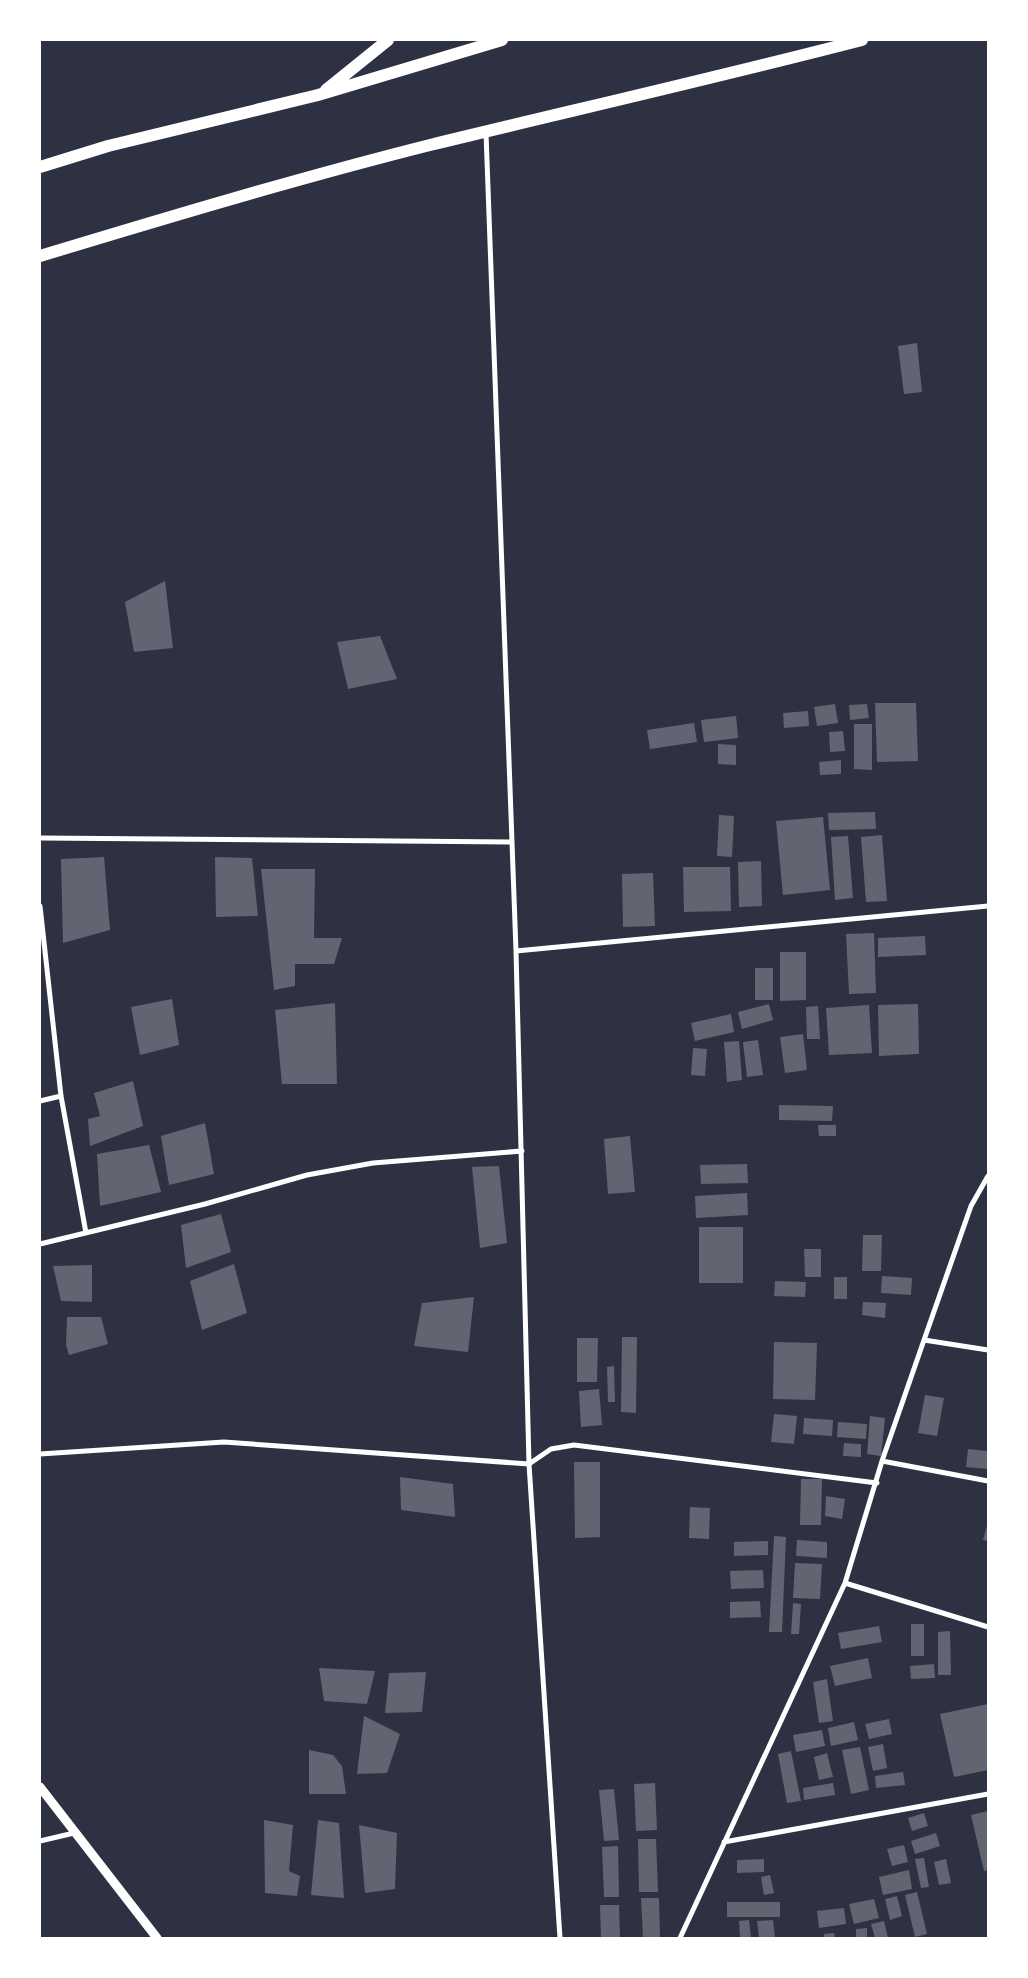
<svg xmlns="http://www.w3.org/2000/svg" width="1028" height="1978" viewBox="0 0 1028 1978" font-family="Montserrat,sans-serif">
  <style>
    .building { fill: #626471 }
    .lines { fill: none; stroke-linecap: round; stroke-linejoin: round }
    .minor { stroke: #fff; stroke-width: 5 }
    .tertiary { stroke: #fff; stroke-width: 9 }
    .primary { stroke: #fff; stroke-width: 12 }
  </style>
  <rect width="100%" height="100%" fill="#2d3142"/>
  <path class="building" d="M917,343L922,392L904,394L898,346Z
    M165,581L173,648L134,652L125,602Z
    M380,636L397,679L348,689L337,642Z
    M875,703H916L918,761L877,762Z
    M835,704L838,723L817,726L814,707Z
    M867,704L869,718L850,720L849,705Z
    M808,711L809,726L784,728L783,713Z
    M736,716L738,738L704,742L701,720Z
    M694,723L697,742L650,749L647,730Z
    M854,724H872V770L854,769Z
    M843,731L845,751L830,752L829,732Z
    M718,744L736,745V765L718,764Z
    M841,760V774L820,775L819,762Z
    M875,812L876,829L829,830L828,813Z
    M719,815L734,816L732,857L717,856Z
    M823,817L830,890L783,895L776,821Z
    M882,835L887,901L866,902L861,837Z
    M848,836L853,898L835,900L831,837Z
    M104,857L110,930L63,943L61,859Z
    M215,857L252,858L258,916L216,917Z
    M761,861L762,906L739,907L738,862Z
    M683,867H730L731,911L684,912Z
    M261,869H315L314,938H342L334,964H295V986L274,990Z
    M653,873L655,926L623,927L622,874Z
    M874,933L876,993L849,994L846,934Z
    M925,936L926,955L878,957V938Z
    M780,952H806V1000L780,1001Z
    M755,968H773V1000H755Z
    M172,999L179,1045L140,1055L131,1007Z
    M335,1003L337,1084H282L275,1010Z
    M769,1004L773,1020L742,1029L738,1012Z
    M918,1004L919,1054L879,1056L878,1005Z
    M869,1005L872,1053L829,1055L826,1008Z
    M818,1006L820,1039H807L806,1007Z
    M731,1014L734,1032L695,1041L691,1023Z
    M803,1034L807,1070L785,1073L780,1037Z
    M758,1040L763,1075L747,1077L743,1042Z
    M739,1041L742,1080L727,1082L724,1042Z
    M693,1048L707,1049L705,1076L691,1075Z
    M133,1081L143,1126L90,1146L88,1119L100,1116L94,1093Z
    M779,1105L833,1106L832,1121L779,1120Z
    M205,1123L214,1174L169,1185L161,1136Z
    M818,1125H836V1136H819Z
    M630,1136L635,1192L608,1194L604,1139Z
    M149,1145L161,1192L100,1206L97,1154Z
    M747,1164L748,1183L701,1184L700,1165Z
    M499,1166L507,1243L480,1248L472,1167Z
    M747,1193L748,1215L696,1218L695,1196Z
    M221,1214L231,1252L186,1268L181,1225Z
    M699,1227H743V1283H699Z
    M863,1235H882L881,1271H862Z
    M804,1249H821V1277H805Z
    M234,1264L247,1313L202,1330L190,1281Z
    M92,1265V1302L61,1301L53,1266Z
    M882,1276L912,1278L911,1295L881,1293Z
    M834,1277H847V1299H834Z
    M775,1281L806,1282L805,1297L774,1296Z
    M474,1297L468,1352L414,1346L422,1303Z
    M863,1302L886,1303L885,1318L862,1315Z
    M67,1317H101L108,1344L69,1355L66,1345Z
    M622,1337H637L636,1413L621,1412Z
    M577,1338H598L597,1382H577Z
    M774,1342L817,1343L815,1400L773,1399Z
    M614,1366L615,1402H608L607,1367Z
    M599,1389L602,1425L581,1427L579,1391Z
    M925,1395L944,1398L937,1436L918,1433Z
    M774,1414L797,1416L794,1444L771,1442Z
    M870,1416L885,1418L881,1456L867,1454Z
    M804,1418L833,1420L832,1436L803,1434Z
    M838,1422L867,1424L866,1439L837,1437Z
    M844,1443L861,1444V1457L843,1456Z
    M968,1449L988,1451V1469L966,1467Z
    M574,1462H600V1537L575,1538Z
    M400,1477L453,1484L455,1517L401,1510Z
    M801,1479H822L821,1525H800Z
    M826,1496L845,1499L842,1519L825,1516Z
    M690,1507L710,1508L709,1539L689,1538Z
    M988,1522V1541L983,1540Z
    M774,1536L786,1537L782,1632H769Z
    M797,1540L827,1542V1558L796,1556Z
    M768,1541V1555L734,1556V1542Z
    M795,1563L822,1564L820,1599L793,1598Z
    M763,1570L764,1588L731,1589L730,1571Z
    M760,1601L761,1617L730,1618V1602Z
    M793,1603L801,1604L799,1634H791Z
    M911,1624H924V1656H911Z
    M879,1626L882,1642L841,1649L838,1633Z
    M950,1631L951,1675H938V1632Z
    M868,1658L872,1678L835,1686L830,1666Z
    M934,1664L935,1678L911,1679L910,1666Z
    M319,1668L375,1671L367,1704L324,1701Z
    M426,1672L422,1712L385,1713L389,1673Z
    M827,1679L833,1721L819,1723L813,1682Z
    M988,1704V1770L954,1777L940,1714Z
    M364,1716L400,1734L387,1773L357,1774Z
    M889,1719L892,1734L869,1739L865,1724Z
    M854,1722L858,1740L831,1746L828,1728Z
    M822,1730L825,1746L796,1752L793,1735Z
    M883,1744L887,1768L873,1771L868,1747Z
    M860,1747L869,1790L851,1794L842,1750Z
    M309,1750L333,1755L342,1766L346,1794H309Z
    M791,1751L801,1801L787,1803L778,1754Z
    M827,1753L833,1777L819,1780L814,1757Z
    M903,1772L905,1785L876,1788L875,1776Z
    M655,1783L657,1830L636,1831L634,1784Z
    M833,1783L835,1795L804,1800L803,1788Z
    M614,1789L619,1840L604,1841L599,1790Z
    M988,1811V1870L984,1871L971,1815Z
    M924,1813L928,1826L912,1831L908,1818Z
    M264,1820L293,1825L289,1871L300,1876L297,1896L265,1893Z
    M318,1820L339,1823L344,1898L311,1895Z
    M359,1825L397,1833L395,1889L365,1893Z
    M936,1833L940,1846L915,1854L911,1841Z
    M638,1839H656L658,1892H639Z
    M904,1845L908,1862L892,1866L887,1849Z
    M618,1846L619,1897H604L602,1847Z
    M924,1858L929,1887L921,1888L915,1859Z
    M764,1859V1872L737,1873V1860Z
    M946,1859L951,1883L939,1885L934,1862Z
    M909,1870L912,1889L883,1895L879,1877Z
    M770,1875L774,1893L764,1895L761,1877Z
    M917,1892L927,1934L915,1937L905,1895Z
    M897,1896L902,1916L890,1920L885,1899Z
    M641,1898H659L660,1938H643Z
    M874,1899L879,1918L854,1924L849,1904Z
    M727,1902H780V1917H727Z
    M600,1905H619L620,1938H601Z
    M844,1908L846,1924L819,1928L817,1911Z
    M749,1920L751,1937L740,1938L739,1921Z
    M773,1920L775,1938H759L757,1921Z
    M884,1921L888,1938H875L871,1924Z
    M867,1928V1938H856V1929Z
    M834,1933L835,1938H824V1934Z"/>
  <g class="lines">
    <path class="minor" d="M486,133L516,951L529,1464L560,1938
      M40,838L512,842
      M40,906L61,1096L86,1233
      M516,951L988,906
      M40,1101L61,1096
      M40,1244L205,1204L307,1175L373,1163L522,1151
      M924,1340L988,1350
      M40,1454L224,1442L529,1464L551,1449L574,1445L877,1483
      M882,1461L988,1481
      M845,1583L988,1627
      M40,1841L74,1833
      M724,1842L988,1794
      M680,1938L845,1583L882,1461L924,1340L971,1206L988,1176"/>
    <path class="tertiary" d="M40,1787L157,1938"/>
    <path class="primary" d="M326,90L388,40
      M40,167L108,146L318,95L502,40
      M40,256C169,217 299,178 430,145C574,110 719,77 862,40"/>
  </g>
  <rect width="1028" height="1978" fill="none" stroke="#ffffff" stroke-width="82"/>
</svg>
